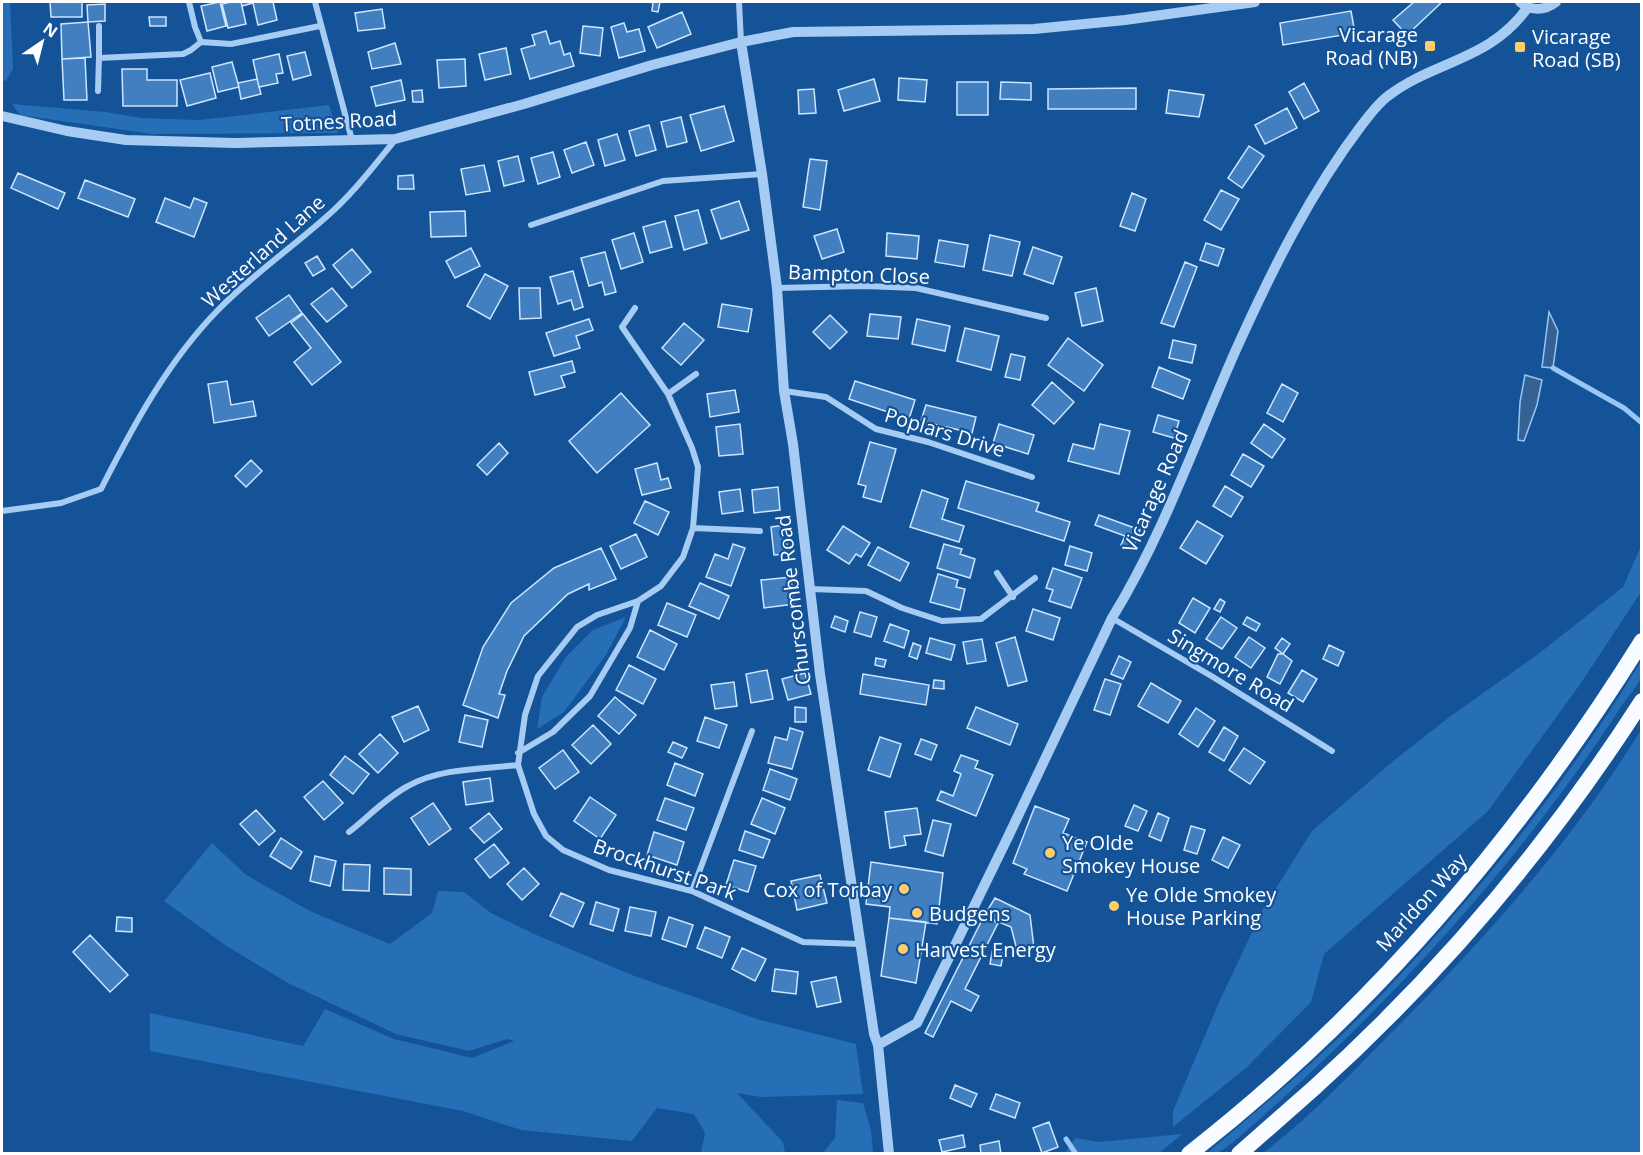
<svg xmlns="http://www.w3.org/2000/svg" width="1643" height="1155" viewBox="0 0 1643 1155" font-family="'Open Sans',sans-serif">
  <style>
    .green { fill: #266eb6 }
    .water { fill: #346294; stroke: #98c7f6; stroke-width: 1.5 }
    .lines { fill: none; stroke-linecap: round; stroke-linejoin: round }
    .stream { stroke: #98c7f6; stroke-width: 5 }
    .building { fill: #417fc1; stroke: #cde5fd; stroke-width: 1.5 }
    .minor { stroke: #a6ccf3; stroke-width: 6 }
    .tertiary { stroke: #a6ccf3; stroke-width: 10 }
    .trunk { stroke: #f8fbff; stroke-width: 16 }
    .poi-dot { fill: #ffcd67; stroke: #145398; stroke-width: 2 }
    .labels { text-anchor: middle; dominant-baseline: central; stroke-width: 4.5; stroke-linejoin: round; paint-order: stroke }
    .poi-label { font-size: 20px; fill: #fff; stroke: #145398; text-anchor: start }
    .street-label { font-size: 20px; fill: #fff; stroke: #145398 }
  </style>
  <rect width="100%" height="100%" fill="#145398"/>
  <path class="green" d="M2,2H10L13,69L6,81L2,80Z
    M12,104L106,112L141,118L199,120L329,105L338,133L152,134L20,115Z
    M1641,546V592L1581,683L1488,811L1324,954L1311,1002L1247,1067L1173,1127V1111L1220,1000L1263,909L1312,831L1392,762L1452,715L1537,655L1623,587Z
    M626,617L606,655L564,712L537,729L542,697L566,657L593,630Z
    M1641,661C1641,665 1642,671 1642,675C1639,685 1623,703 1617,713C1523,856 1408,984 1282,1099C1272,1108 1226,1151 1216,1154C1213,1154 1210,1153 1207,1153C1260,1109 1314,1063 1363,1014C1468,906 1563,790 1641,661Z
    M1641,730V1153H1263C1309,1118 1349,1076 1389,1035C1482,942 1572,842 1641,730Z
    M212,843L246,875L312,912L390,944L432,913L438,891L464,892L491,913L534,934L632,975L757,1019L856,1044L863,1094L761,1097L737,1093L783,1142L785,1153H701L705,1133L694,1114L657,1108L632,1141L521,1130L463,1111L150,1051V1013L303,1046L325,1009L394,1039L472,1058L514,1041L507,1039L469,1051L396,1034L288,983L225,945L164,901Z
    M837,1100L863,1103L871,1130L873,1153H823L835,1138Z
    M1182,1134L1159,1153H1065L1075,1138L1099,1142Z"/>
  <path class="water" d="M1549,312L1558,331L1553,368L1542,367Z
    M1525,375L1542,380L1537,405L1524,441L1518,440L1520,402Z"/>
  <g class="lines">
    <path class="stream" d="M1553,368L1624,408L1642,423
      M1066,1139L1076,1154"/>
  </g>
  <path class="building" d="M50,2H82V17H51Z
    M220,2L226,26L207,31L201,6Z
    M231,2H241L246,24L228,28L222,4Z
    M241,2H273L277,20L258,25L253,3L242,6Z
    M653,2H660L658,12L652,11Z
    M1414,2H1442L1407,35L1393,20Z
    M105,4V21L88,22L87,5Z
    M382,9L385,28L358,31L355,13Z
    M1351,11L1355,33L1283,45L1280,23Z
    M682,12L691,34L657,48L648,27Z
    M149,17H166V26H150Z
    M88,22L91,57L62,59L61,24Z
    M624,23L627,32L639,29L645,51L619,58L611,27Z
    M583,26L603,28L600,56L580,53Z
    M546,31L550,44L560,41L564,55L570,53L574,66L530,79L521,49L535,45L532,35Z
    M395,43L401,64L372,69L368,52Z
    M506,48L511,74L485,80L479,54Z
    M305,52L311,75L293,80L287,56Z
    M279,54L283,73L276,74L278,83L259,87L253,60Z
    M85,58L87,100H64L62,59Z
    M465,59L466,86L439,88L437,60Z
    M232,62L239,87L218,92L212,67Z
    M122,69H147V80H177V106H123Z
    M210,73L216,98L187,106L180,80Z
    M899,78L927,80L925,102L898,100Z
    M257,79L261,94L241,99L238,83Z
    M874,79L880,101L844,111L838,90Z
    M401,80L405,100L376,106L371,87Z
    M957,82H988V115H957Z
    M1001,82L1031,83V100L1000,99Z
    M1304,83L1319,111L1304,119L1289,92Z
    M1136,88V109H1048V89Z
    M814,89L816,113L799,114L798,90Z
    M422,90L423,102H413L412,91Z
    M1169,90L1204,95L1199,117L1166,113Z
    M724,106L734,141L701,151L690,115Z
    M1287,108L1297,128L1265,144L1255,125Z
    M681,117L687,142L667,147L661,122Z
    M649,125L656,150L636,156L629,131Z
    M617,134L625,160L605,166L598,140Z
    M586,142L594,165L572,173L564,150Z
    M1249,146L1264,156L1242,188L1228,178Z
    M553,152L560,177L538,184L531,158Z
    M518,156L524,181L504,186L498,161Z
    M810,159L827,161L820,210L803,207Z
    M484,165L490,191L466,195L461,169Z
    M18,173L65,193L58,209L11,188Z
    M413,175L414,189H398V176Z
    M85,180L135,199L128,217L78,198Z
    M1221,190L1239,199L1221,230L1204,220Z
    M1132,193L1146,199L1135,231L1120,226Z
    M165,198L190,208L194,198L207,203L194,237L156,222Z
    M739,201L749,230L721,239L711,210Z
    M698,210L707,243L684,250L675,216Z
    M465,211L466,236L431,237L430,212Z
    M665,221L672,247L650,253L643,227Z
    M837,229L844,252L822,259L814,236Z
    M634,233L643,262L621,269L612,240Z
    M887,233L919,236L917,259L886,256Z
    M990,235L1020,242L1012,276L983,270Z
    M939,240L968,245L964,267L935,262Z
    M1206,243L1224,249L1218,266L1200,260Z
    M1033,247L1062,257L1053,284L1024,274Z
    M471,248L480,266L455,278L446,261Z
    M352,249L371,272L352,288L333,265Z
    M605,252L616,292L605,295L602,282L589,286L581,258Z
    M317,256L325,269L313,276L305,263Z
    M1185,262L1197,267L1174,327L1161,323Z
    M573,271L583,307L574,310L571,300L558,304L550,277Z
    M485,274L508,286L490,319L467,306Z
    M332,288L347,306L327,322L311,304Z
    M519,288H540L541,318L520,319Z
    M1096,288L1103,321L1082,326L1075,293Z
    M289,295L302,313L269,336L256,318Z
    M722,304L752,309L748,332L718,327Z
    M303,314L341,362L312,385L294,362L311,348L291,323Z
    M870,314L901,317L898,339L867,336Z
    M830,315L847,332L830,349L813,332Z
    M589,319L593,330L576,336L580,348L554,356L546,333Z
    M917,319L950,326L945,351L912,344Z
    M684,323L704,340L681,365L662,348Z
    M965,328L999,336L991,370L957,361Z
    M1068,338L1103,365L1084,391L1048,365Z
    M1173,340L1196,345L1192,363L1169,358Z
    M1011,354L1025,357L1020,380L1005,377Z
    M572,361L575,372L561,376L565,387L535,395L529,372Z
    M1159,367L1190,380L1183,399L1152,387Z
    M227,381L231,405L253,401L256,416L214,423L208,384Z
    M855,381L915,400L909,419L849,399Z
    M1052,382L1074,402L1054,424L1032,405Z
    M1282,384L1298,393L1283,422L1267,413Z
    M735,390L739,412L710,417L707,394Z
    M621,393L650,425L597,473L569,441Z
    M926,405L976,417L972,433L921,421Z
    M1158,415L1179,421L1174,438L1153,432Z
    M740,424L743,454L719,456L716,427Z
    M999,424L1034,435L1028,454L993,443Z
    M1100,424L1130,431L1119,474L1068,461L1073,444L1094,449Z
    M1264,424L1285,439L1272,458L1251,443Z
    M870,442L896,449L881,502L863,497L866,486L858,484Z
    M499,443L508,453L487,475L477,465Z
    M1243,454L1264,466L1251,487L1231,475Z
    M251,460L262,471L246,487L235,476Z
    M657,463L661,480L668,478L671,488L642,495L635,469Z
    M966,481L1039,503L1036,511L1070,522L1064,541L958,508Z
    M1225,486L1243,497L1231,517L1213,506Z
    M778,487L780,510L754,513L752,490Z
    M740,489L743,511L722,514L719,492Z
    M922,490L948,499L942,519L964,526L959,542L910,527Z
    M645,501L669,512L658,535L634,523Z
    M1099,515L1140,530L1133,549L1121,545L1125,536L1095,525Z
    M1197,521L1223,536L1206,564L1180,548Z
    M785,525L788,554L774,555L771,527Z
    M843,526L870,543L861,557L856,554L849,564L827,550Z
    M636,534L647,557L621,569L610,546Z
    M733,544L745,548L731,586L706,577L715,554L728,559Z
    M944,544L962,549L960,554L975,559L970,578L937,568Z
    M1070,546L1092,553L1087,571L1065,565Z
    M878,547L909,563L900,581L868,565Z
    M601,548L616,579L589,590V584L568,594L524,636L507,671L499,694L505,695L498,718L463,705L483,647L511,603L554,568Z
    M1053,568L1082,578L1071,608L1049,601L1053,590L1046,588Z
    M938,574L958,580L956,587L965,589L960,610L930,602Z
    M791,577L794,604L764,608L761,580Z
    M700,583L729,596L719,619L689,606Z
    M1193,598L1210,608L1195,633L1179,623Z
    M1220,599L1225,602L1220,612L1214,609Z
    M667,603L696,615L687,637L658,625Z
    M1033,609L1060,618L1053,640L1026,631Z
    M860,612L877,617L871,637L854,632Z
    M835,616L848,621L845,632L831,627Z
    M1221,617L1237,628L1222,649L1206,639Z
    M1247,617L1260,624L1256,631L1243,624Z
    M890,624L909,631L904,648L884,641Z
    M650,630L677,644L664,670L637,657Z
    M1015,637L1027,681L1008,686L996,643Z
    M1249,637L1265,648L1251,668L1235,657Z
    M930,638L955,645L951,660L926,653Z
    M1282,638L1290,644L1283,654L1275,648Z
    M982,639L986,661L967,664L963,642Z
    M913,643L921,646L917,659L909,656Z
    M1329,645L1344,652L1338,666L1323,659Z
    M1278,654H1283L1292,661L1280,684L1267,677Z
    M1119,656L1131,662L1123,679L1111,674Z
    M876,658L886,660L884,667L875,665Z
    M629,665L656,679L643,704L616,690Z
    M767,670L773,699L751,703L746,674Z
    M1302,670L1317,679L1303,702L1288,693Z
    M805,673L811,694L788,700L782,679Z
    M863,674L929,685L926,705L860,694Z
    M1105,679L1121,684L1110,715L1094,710Z
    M934,680L944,681V689L933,688Z
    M734,682L737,706L715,709L711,685Z
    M1151,683L1181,701L1168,723L1138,706Z
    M615,697L636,715L619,734L598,716Z
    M418,706L429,730L404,742L392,717Z
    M795,707L806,708V722H795Z
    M976,707L1018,724L1010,745L967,728Z
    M1196,708L1215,721L1198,747L1179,734Z
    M465,715L488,720L482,747L459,742Z
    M705,717L727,725L719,748L697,741Z
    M593,725L611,744L591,764L572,745Z
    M1224,727L1238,736L1224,761L1209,752Z
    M790,728L803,732L792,769L768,763L775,737L787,740Z
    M380,734L398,753L378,773L359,754Z
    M880,737L901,744L890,777L868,770Z
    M921,739L937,745L931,760L915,754Z
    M673,742L687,748L682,758L668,752Z
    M1244,748L1265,762L1250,784L1229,770Z
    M563,750L579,772L555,789L539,768Z
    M961,755L978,761L975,768L993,775L976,816L937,800L941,791L953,796L961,774L954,771Z
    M345,756L369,774L353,794L330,775Z
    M675,763L703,774L695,796L667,785Z
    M770,769L797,779L790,800L763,790Z
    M490,778L493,801L466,805L463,782Z
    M323,781L343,803L324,820L304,797Z
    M590,797L616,815L600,839L574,821Z
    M665,798L694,808L686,830L657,820Z
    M762,798L785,808L775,834L751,824Z
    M433,803L451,829L429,845L411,818Z
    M1134,805L1147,811L1138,831L1125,826Z
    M1035,806L1069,819L1063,833L1087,842L1067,891L1024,874L1027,869L1013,863Z
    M917,808L921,834L904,836L906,845L890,848L885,812Z
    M256,810L275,831L259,845L240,824Z
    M489,813L502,829L484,843L470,828Z
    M1158,813L1169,818L1161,841L1149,836Z
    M933,820L951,824L943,856L925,851Z
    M1191,826L1205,830L1197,854L1184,850Z
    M745,831L770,840L763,858L739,850Z
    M654,832L684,842L677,865L647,855Z
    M1223,837L1240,845L1228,868L1212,860Z
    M281,838L302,852L291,869L270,856Z
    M494,844L509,863L490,878L475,859Z
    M315,856L336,861L330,886L310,881Z
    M734,860L756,866L748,892L726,885Z
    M871,862L943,873L937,924L889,918L890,907L866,904Z
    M344,864L370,865L369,891L343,890Z
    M384,868L411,869V895L384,894Z
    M524,868L539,884L522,900L507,884Z
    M820,875L827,903L797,910L791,881Z
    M561,893L584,903L573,927L550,916Z
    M995,898L1030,915L1034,948L1017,950L1011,927L984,916Z
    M596,902L619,909L613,931L590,924Z
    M630,907L656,912L651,936L625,931Z
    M984,916L998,923L965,989L979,996L971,1011L951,1001L933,1037L925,1033Z
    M117,917L132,918V932L116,931Z
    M669,917L693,925L686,947L662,939Z
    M889,918L926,922L916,983L881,976Z
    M705,927L730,937L722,958L697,948Z
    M90,935L128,975L110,992L73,952Z
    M993,947L1004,949L1001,966L990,964Z
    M742,948L766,959L755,981L732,969Z
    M775,969L798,972L796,994L772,991Z
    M836,977L841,1002L817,1007L811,982Z
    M955,1085L977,1094L971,1107L950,1098Z
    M996,1094L1020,1103L1015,1118L990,1109Z
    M1049,1122L1058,1147L1042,1153L1033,1128Z
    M963,1135L965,1147L942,1152L939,1140Z
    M999,1141L1001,1154H981L980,1145Z"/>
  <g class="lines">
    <path class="minor" d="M189,2L195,27L201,42L231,44L320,26
      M315,2L352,140
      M739,2L741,42
      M99,26V58L183,54L191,50L201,42
      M98,91L99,58
      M531,225L663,181L762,174
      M777,288L864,286L916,288L1046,318
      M635,308L622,327L668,394L692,448L698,467L693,528L683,557L661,586L638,601L597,615L577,627L538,676L525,715L518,765L534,814L546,836L563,850L609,870L692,891L803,942L860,944
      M784,391L826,397L876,429L928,442L1032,477
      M668,394L696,374
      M2,511L61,503L101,489C133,426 168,361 218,310C251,276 290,249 325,218C352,195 373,167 395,140
      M693,528L760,531
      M997,573L1013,597
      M810,589L866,591L902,608L942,621L981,619L1035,578
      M1112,618L1213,677L1332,751
      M518,753L553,732L590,696L630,628L638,601
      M349,832C368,817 387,797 408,786C440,768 482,769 518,765
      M692,891L752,731"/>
    <path class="tertiary" d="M1520,2C1531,11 1544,11 1556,2
      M741,42L762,174L777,288L784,391L793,444L820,674L874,1034L878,1045L889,1154
      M2,116L67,131L126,140L235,143L395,139L524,104L652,65L741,42L793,32L1034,29L1125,20L1255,2
      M878,1045L917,1023L1007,839L1112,618C1166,530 1197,436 1239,343C1273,268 1311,192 1361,126C1369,116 1378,103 1388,96C1435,60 1490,61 1528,7"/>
    <path class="trunk" d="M1189,1154C1370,1013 1521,835 1642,641
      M1239,1154C1264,1132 1289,1110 1314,1088C1439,975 1551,843 1642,701"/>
  </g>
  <g class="poi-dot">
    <rect x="1424" y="40" width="12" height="12" rx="3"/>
    <rect x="1514" y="41" width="12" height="12" rx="3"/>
    <circle cx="1050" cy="853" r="6"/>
    <circle cx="904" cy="889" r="6"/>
    <circle cx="1114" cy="906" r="6"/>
    <circle cx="917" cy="913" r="6"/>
    <circle cx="903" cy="949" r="6"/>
  </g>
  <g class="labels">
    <g class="poi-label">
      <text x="1418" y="34" text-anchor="end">Vicarage<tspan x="1418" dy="23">Road (NB)</tspan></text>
      <text x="1532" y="36">Vicarage<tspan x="1532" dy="23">Road (SB)</tspan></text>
      <text x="1062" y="842">Ye Olde<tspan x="1062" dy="23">Smokey House</tspan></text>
      <text x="892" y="889" text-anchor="end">Cox of Torbay</text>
      <text x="1126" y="894">Ye Olde Smokey<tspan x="1126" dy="23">House Parking</tspan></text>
      <text x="929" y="913">Budgens</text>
      <text x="915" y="949">Harvest Energy</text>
    </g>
    <g class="street-label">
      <text transform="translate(339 121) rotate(-3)">Totnes Road</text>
      <text transform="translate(263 251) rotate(-42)">Westerland Lane</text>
      <text transform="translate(859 274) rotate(2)">Bampton Close</text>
      <text transform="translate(945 432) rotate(17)">Poplars Drive</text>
      <text transform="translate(1155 491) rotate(-66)">Vicarage Road</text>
      <text transform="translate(793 600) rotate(-97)">Churscombe Road</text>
      <text transform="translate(1231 670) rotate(31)">Singmore Road</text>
      <text transform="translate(665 869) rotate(19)">Brockhurst Park</text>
      <text transform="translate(1421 902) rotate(-48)">Marldon Way</text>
    </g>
  </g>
  <rect width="1643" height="1155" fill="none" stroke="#ffffff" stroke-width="6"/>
  <g transform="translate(42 42) rotate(35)" stroke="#145398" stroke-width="4.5" paint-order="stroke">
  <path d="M0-4.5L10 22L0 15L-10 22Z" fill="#ffffff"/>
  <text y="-9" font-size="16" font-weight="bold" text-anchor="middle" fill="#ffffff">N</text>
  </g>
</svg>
